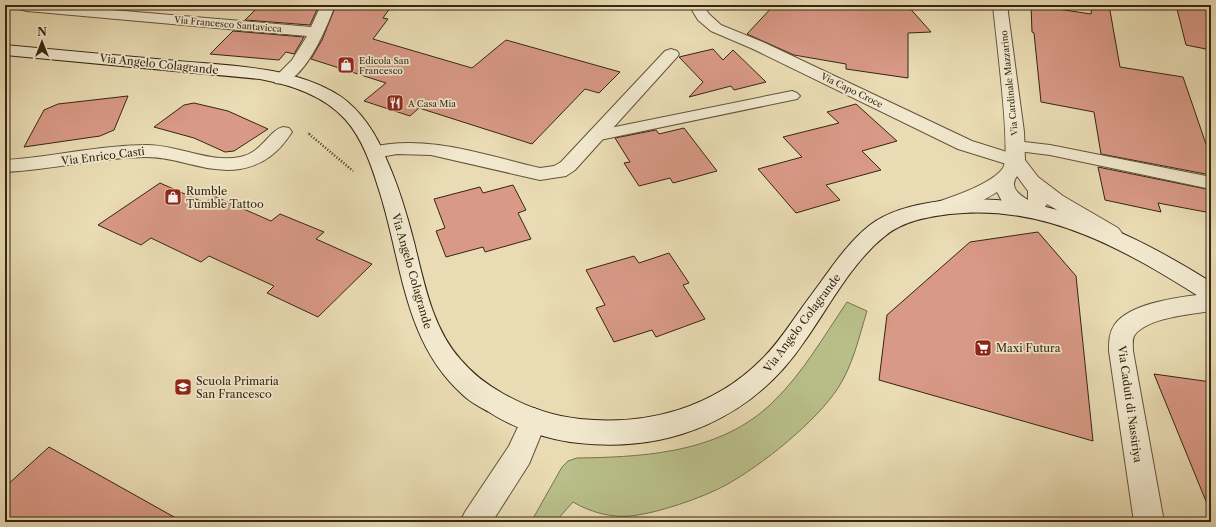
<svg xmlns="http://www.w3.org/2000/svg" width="1216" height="527" viewBox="0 0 1216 527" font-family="'Libre Caslon Text',serif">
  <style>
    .green { fill: #b9bf8a; stroke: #78724e }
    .building { fill: #d89986; stroke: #362612 }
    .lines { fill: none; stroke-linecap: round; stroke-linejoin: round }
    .service-casing { stroke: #63533a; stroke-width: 2 }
    .minor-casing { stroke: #63533a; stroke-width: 2 }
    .tertiary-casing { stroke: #63533a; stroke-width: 2 }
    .secondary-casing { stroke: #362612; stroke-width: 2 }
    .path-far1 { stroke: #362612; stroke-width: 2; stroke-dasharray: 0.5 1.5; stroke-linecap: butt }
    .path { stroke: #362612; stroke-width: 2.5; stroke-dasharray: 1 2; stroke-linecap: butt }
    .service { fill: #f1e8ce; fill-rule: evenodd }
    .minor { fill: #f1e8ce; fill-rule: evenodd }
    .tertiary { fill: #f1e8ce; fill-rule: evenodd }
    .secondary { fill: #f1e8ce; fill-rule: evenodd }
    .labels { text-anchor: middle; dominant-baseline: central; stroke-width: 3.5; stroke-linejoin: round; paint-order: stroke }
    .far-street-label { font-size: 9px; fill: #362612; stroke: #f1e8ce }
    .far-poi-label { font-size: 9px; fill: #362612; stroke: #f1e8ce; text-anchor: start }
    .street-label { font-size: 11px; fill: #362612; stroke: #f1e8ce }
    .poi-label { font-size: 11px; fill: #362612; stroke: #f1e8ce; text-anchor: start }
  </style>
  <rect width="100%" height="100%" fill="#e9dbb3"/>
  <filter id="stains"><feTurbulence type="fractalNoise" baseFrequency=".005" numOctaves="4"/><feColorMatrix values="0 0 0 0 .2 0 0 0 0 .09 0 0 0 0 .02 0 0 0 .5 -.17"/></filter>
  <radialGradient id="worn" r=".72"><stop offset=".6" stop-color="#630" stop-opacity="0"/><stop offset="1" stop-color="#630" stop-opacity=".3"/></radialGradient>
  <path class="green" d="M847,302L867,311C859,337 853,365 838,388C816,422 762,465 726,485C702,498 658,513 631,516C611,518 590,512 573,502L555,522H531L562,467L568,461L577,458C645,457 721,453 773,402C803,373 824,336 847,302Z"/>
  <path class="building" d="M260,5H319L310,25L245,20Z
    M336,5H392L383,18L388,19L373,39L472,68L506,40L620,72L599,93L585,89L532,144L419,108L410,116L364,101L386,83L311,59L322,40Z
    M774,5H907L931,32L908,33V78L846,69V64L794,55L747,34Z
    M1031,5L1091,14L1092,5H1109L1120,67L1183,77L1207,147L1211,148V175L1101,154L1094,112L1041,102L1034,33L1032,32Z
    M1176,5L1211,10V50L1186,45Z
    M233,31L304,37L294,54L286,52L279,60L210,54Z
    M713,49L723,60L733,50L766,82L734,90L731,86L689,97L703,82L679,57Z
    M128,96L114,130L100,136L24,147L44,110L58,104Z
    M194,103L228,111L268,129L234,151L225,152L194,138L154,127L184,105Z
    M856,104L897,141L862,151L881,170L826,185L840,200L796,213L758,169L802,157L783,137L839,123L827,112Z
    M684,128L717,171L673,183L670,178L639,186L624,163L630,162L615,138L656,130L659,134Z
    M1098,167L1211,190V213L1158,203L1161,212L1105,200Z
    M160,183L205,203L214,196L271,221L280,214L324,232L316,239L372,264L318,317L267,293L274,286L209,256L201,262L151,238L141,245L98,225Z
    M513,185L526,210L518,213L531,239L485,252L483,247L446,257L436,231L445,228L434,199L480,187L483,193Z
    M1038,232L1076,276L1093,441L879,380L887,315L970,242Z
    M669,253L689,283L683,285L705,319L656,337L652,330L614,342L596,308L605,305L586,270L634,256L639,263Z
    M1154,374L1211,382V511H1210Z
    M49,447L183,522H5V487Z"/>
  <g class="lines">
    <g class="service-casing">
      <path id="service" d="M792,91L797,93L800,96L797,99L595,141L589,140L587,136L589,132L595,131Z
        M1015,141L1050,145L1211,177V189L1050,155L1009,150L1007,146L1009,142Z"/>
    </g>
    <g class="minor-casing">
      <path id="minor" d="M13,5H54L311,27L321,5H335C328,24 303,89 275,83L273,79L292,60L307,36L27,11L15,8Z
        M689,5H703L709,14L721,25L765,43L972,141L1023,157L1025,161L1023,165L1016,167L958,149L753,49L711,31L698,20Z
        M671,49L677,51L679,54L677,57L575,170L566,176L540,180L431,155L397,154L375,158L368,156L366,152L368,148C425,133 484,155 540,168L554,166L561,162L665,51Z
        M283,127L289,128L292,132C279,152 264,165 240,169C208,174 178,157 147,157C99,157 52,170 5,172V160C52,157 99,145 147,145C178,145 208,163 240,157C262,153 269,130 283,127Z
        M1211,293V311C1192,314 1145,318 1134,336C1132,340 1133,346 1133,351L1164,522H1134L1109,351C1109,341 1109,333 1115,324C1133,301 1184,297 1211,293Z
        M534,408L543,412L547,420L529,464L492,522H460L465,512L509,446L525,412Z"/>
    </g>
    <g class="tertiary-casing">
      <path id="tertiary" d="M993,5H1007L1024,132L1025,160L1038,177L1063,196L1118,228L1122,233L1118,238L1111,240L1104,238L1047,204C1037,221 1014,216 1003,203C1001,200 999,195 997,192C983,201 951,218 934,213L931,208L934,203C952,197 992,184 1003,168C1012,154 995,30 993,5ZM1017,176L1028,191V200C1018,194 1009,187 1017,176Z"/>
    </g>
    <g class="secondary-casing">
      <path id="secondary" d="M5,45C63,50 121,56 178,61C232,66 292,66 340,96C363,112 378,137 388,163C399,188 407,215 414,242C424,282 432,328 461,360C473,374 486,384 502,393C526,407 552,416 580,419C647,426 713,408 761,360C781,341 795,316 812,294C830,270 846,244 870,225C890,210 917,204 941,201C1043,190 1126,229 1211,282V302L1203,299C1126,250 1044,203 950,214C927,217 903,221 885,236C851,263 829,307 804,342C753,418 670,453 579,443C549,440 515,429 489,412C480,407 470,402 463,395C404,343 402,263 380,193C372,167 363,139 345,119C323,95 291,85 260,79L5,55Z"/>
    </g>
    <path class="path-far1" d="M308,133L311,135"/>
    <path class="path" d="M309,134L353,171"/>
    <use href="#service" class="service"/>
    <use href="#minor" class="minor"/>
    <use href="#tertiary" class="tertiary"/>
    <use href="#secondary" class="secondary"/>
  </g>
  <defs>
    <g id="shop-square" transform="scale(0.9)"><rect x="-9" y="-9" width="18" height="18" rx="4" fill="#8f2418" stroke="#f1e8ce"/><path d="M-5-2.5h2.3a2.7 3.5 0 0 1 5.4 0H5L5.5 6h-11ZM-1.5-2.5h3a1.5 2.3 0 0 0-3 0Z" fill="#fff"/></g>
    <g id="restaurant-square" transform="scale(0.9)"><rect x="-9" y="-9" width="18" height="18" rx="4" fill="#8f2418" stroke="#f1e8ce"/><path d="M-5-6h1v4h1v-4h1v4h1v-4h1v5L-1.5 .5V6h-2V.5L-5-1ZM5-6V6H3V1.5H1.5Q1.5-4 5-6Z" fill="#fff"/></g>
    <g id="supermarket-square" transform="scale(0.9)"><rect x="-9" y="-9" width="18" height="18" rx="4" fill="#8f2418" stroke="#f1e8ce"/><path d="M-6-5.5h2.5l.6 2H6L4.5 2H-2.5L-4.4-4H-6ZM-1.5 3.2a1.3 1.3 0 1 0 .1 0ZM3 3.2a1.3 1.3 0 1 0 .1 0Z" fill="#fff"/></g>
    <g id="school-square" transform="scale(0.9)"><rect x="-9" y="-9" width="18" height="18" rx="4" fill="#8f2418" stroke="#f1e8ce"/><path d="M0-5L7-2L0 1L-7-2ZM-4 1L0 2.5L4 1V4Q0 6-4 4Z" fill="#fff"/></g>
  </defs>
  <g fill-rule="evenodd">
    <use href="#shop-square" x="346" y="65"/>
    <use href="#restaurant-square" x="395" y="103"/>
    <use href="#shop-square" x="173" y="197"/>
    <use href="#supermarket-square" x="983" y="348"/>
    <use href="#school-square" x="183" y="387"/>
  </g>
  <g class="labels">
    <g class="far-street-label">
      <text transform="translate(228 24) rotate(5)">Via Francesco Santavicca</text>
      <text transform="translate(1009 83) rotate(-96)">Via Cardinale Mazzarino</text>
      <text transform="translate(852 90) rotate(26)">Via Capo Croce</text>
    </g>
    <g class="far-poi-label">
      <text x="359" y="60">Edicola San<tspan x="359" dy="10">Francesco</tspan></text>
      <text x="408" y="103">A Casa Mia</text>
    </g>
    <g class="street-label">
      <text transform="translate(159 64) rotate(6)">Via Angelo Colagrande</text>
      <text transform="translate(103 156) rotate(-7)">Via Enrico Casti</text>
      <text transform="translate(412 271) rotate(74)">Via Angelo Colagrande</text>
      <text transform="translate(802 323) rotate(-53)">Via Angelo Colagrande</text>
      <text transform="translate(1130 404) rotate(82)">Via Caduti di Nassiriya</text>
    </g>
    <g class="poi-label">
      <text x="186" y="191">Rumble<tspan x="186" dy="13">Tumble Tattoo</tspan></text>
      <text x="996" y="348">Maxi Futura</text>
      <text x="196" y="381">Scuola Primaria<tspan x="196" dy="13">San Francesco</tspan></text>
    </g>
  </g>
  <rect width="1216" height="527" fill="none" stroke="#e9dbb3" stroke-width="20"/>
  <rect x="6" y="6" width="1204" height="515" fill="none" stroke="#362612" stroke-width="2"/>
  <rect x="10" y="10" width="1196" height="507" fill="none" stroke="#362612"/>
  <g transform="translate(42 42)" stroke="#f1e8ce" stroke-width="3" paint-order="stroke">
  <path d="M0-3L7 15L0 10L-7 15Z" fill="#362612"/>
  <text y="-6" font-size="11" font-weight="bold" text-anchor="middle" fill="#362612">N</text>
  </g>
  <rect width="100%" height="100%" filter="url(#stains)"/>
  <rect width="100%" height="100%" fill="url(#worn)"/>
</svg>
